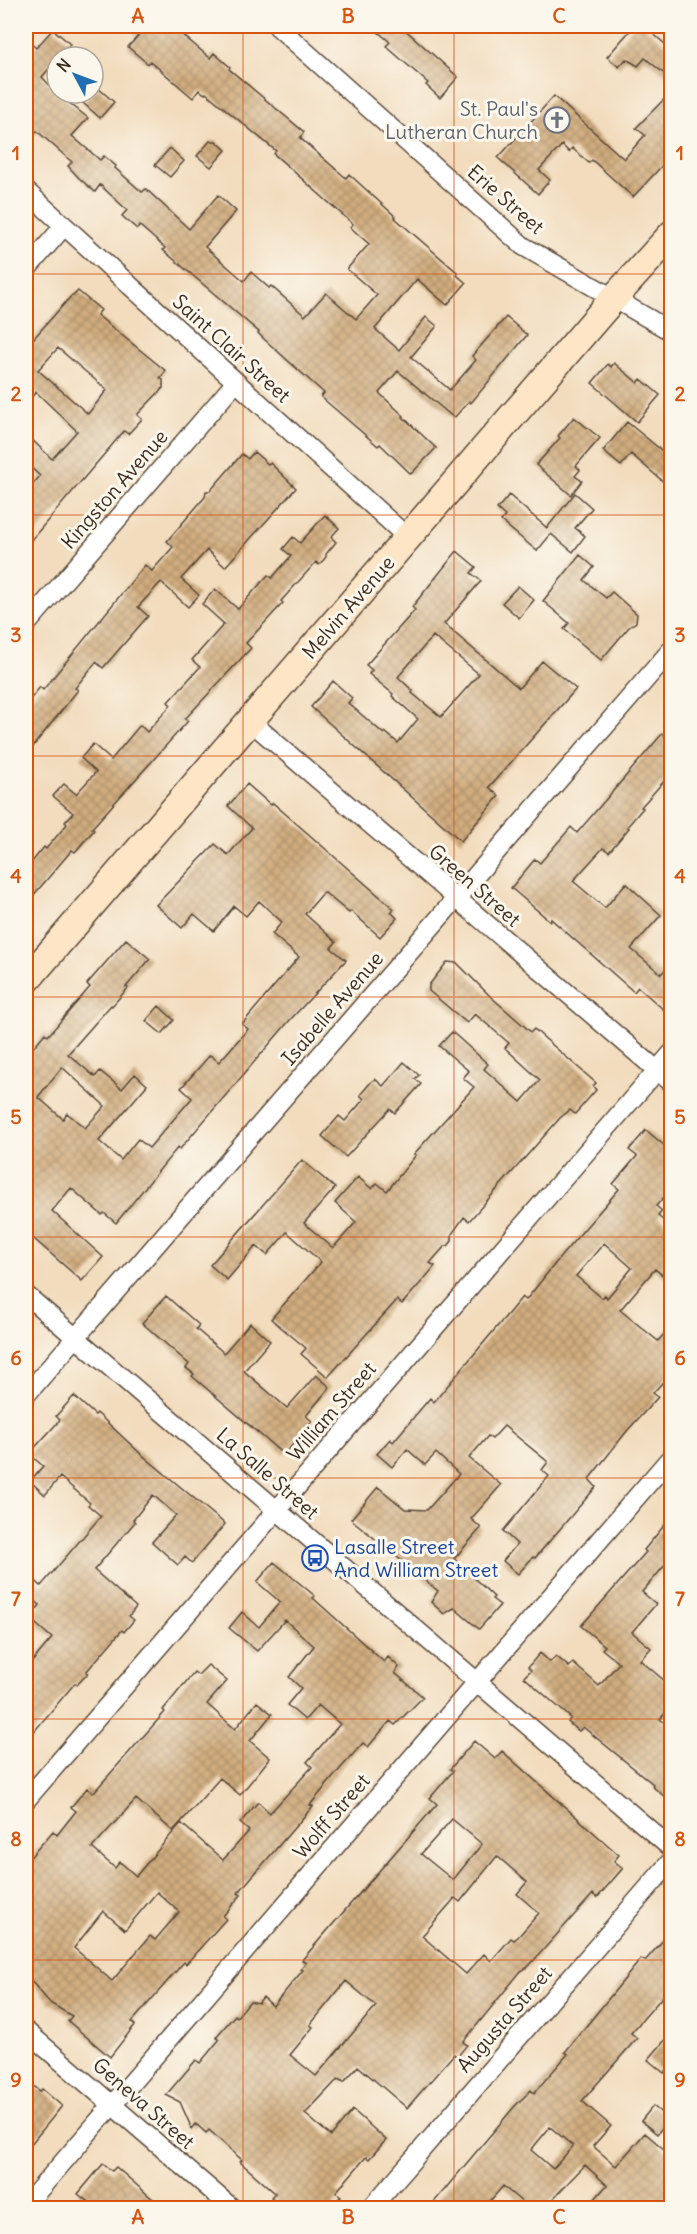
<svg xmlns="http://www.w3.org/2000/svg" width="697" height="2234" viewBox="0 0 697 2234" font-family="Delius,sans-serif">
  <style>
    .building { fill: url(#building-cross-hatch); fill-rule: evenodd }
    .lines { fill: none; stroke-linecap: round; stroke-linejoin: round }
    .street-casing { stroke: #564536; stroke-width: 21 }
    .secondary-casing { stroke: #564536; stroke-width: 30 }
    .street { stroke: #fff; stroke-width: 18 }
    .secondary { stroke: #fee5c5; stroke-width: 27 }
    .grid { fill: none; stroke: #d7540e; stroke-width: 1.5; stroke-opacity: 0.55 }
    .labels { text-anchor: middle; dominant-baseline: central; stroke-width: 6; stroke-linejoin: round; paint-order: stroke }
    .worship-label { font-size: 20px; fill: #5b616d; stroke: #fbf7ec; text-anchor: end }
    .street-label { font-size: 20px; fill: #3b2a1e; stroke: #fbf7ec }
    .transit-label { font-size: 20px; fill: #164399; stroke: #fbf7ec; text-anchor: start }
    .neatline { fill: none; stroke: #d7540e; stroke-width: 2 }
    .grid-label { font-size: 20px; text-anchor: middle; font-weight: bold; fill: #d7540e }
  </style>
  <defs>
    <pattern id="building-cross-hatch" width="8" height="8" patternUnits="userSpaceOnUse" patternTransform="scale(1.5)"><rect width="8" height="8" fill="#d1ad7f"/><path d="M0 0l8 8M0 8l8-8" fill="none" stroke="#ab8d67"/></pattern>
  </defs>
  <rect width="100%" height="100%" fill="#fbf7ec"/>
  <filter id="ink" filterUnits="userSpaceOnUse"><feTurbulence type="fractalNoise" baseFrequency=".0167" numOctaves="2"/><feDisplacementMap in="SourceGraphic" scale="12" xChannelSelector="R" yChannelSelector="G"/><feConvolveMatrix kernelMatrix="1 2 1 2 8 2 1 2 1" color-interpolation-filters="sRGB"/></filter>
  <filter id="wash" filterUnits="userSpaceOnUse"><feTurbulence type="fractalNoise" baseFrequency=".008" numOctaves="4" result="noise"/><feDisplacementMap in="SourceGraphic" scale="24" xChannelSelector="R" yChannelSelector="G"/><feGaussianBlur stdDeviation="1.35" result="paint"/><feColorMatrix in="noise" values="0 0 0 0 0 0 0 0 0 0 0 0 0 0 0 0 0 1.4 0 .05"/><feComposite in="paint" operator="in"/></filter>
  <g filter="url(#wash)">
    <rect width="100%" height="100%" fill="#f2dcbd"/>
    <g id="blocks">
      <path class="building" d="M125,26H172L210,58L214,53L230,67L229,69L304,132L300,138L346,178L349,174L396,217L395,218L458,273L457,275L466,283L447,305L417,279L375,329L399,350L426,317L437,326L411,357L450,390L476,360L472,356L506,317L527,335L471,403L469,401L454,418L398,371L379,393L404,416L403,417L436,448L411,474L380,444L378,446L321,397L324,393L265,340L258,333L259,332L163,250L165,248L140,226L137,229L122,216L127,210L100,185L95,192L79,178L68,166L72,162L37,131L26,144V39L36,48L53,29L70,44L42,77L57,93L88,118L72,136L100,160L104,156L116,166L115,168L142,192L146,189L189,229L218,195L236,211L205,247L244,281L251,272L269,288L271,286L305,316L326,293L356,319L377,295L347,269L369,244L350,227L353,224L274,154L276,151L206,93L205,94L199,90L193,98L150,61L148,64L128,47L138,36Z
        M371,26H401L458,77L440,98L426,85L428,83L419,75L386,46L390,42Z
        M634,26H644L672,50V80L645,58L638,66L626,59L619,67L607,57Z
        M97,87L114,102L100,118L83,103Z
        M672,91V155L633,197L592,160L589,163L572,148L569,152L562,145L539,170L550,180L538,194L498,158L554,96L624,159L645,135L636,128Z
        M210,141H216L226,150L211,167L197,156Z
        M170,148L184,161L170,177L155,165Z
        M78,291L101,310L97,315L166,371L160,378L163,380V388L137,415L142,419L128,434L124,431L26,546V492L40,476L26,463V434L52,459L77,431L36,392L26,403V347L72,295L73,296ZM58,348L107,390L88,414L38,370Z
        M614,363L638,383L641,379L660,395L637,422L592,383L608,364L611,367Z
        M574,417L600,438L576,466L580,470L575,476L582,481L571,495L536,465L560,438L558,436Z
        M627,422L672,459V489L631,454L621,466L603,451Z
        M254,452L268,464L270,463L296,488L225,567L207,550L181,579L199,595L188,607L161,582L138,607L148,616L103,668L96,662L75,688L78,690L26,755V711L31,704L28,702L40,687L43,690L145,565L152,571L173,547L167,541L205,497L206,491H210L242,454L248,459Z
        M575,493L592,508L575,528L585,536L573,552L551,534L537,551L501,521L505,516L497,509L509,495L547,528Z
        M325,515L339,528L331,537L336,542L326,554V557L319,565L316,562L281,601L283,603L246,643L251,648L185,719L188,721L92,828L94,830L75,852L72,850L26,904V869L44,847L46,849L67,824L65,822L73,813L53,796L64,784L76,794L96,772L81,758L93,744L111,760L140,725L147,732L171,705L168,702L200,667L192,660L224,624L202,604L215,589L238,609L268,575L272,578L291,556L283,549L293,537L300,543Z
        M457,551L476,567L471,573L481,581L444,624L519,688L542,661L576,689L489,787L499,796L461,841L311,707L333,681L352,698L348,703L384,734L385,732L398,743L418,719L392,696L393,694L369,674L372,670L366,665L415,610L412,607ZM433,636L479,674L441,717L412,693L413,691L398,677Z
        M580,555L594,567L584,580L606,598L612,592L637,614L636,622L629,627L601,660L564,629L569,623L543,601Z
        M518,586L534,600L519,618L502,603Z
        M662,734L672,742V772L641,807L643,808L627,827L629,828L609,852L603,848L573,881L605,908L626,883L661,915L631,949L661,974L672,962V1001L664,1010L638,987L634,992L551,919L550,921L511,888L535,859L540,863L571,827L577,833Z
        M247,784L271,805L273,803L394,909L391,912L397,918L380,937L351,911L349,913L324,892L305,914L336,942L331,948L346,960L290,1020L180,1149L178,1147L116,1223L104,1213L102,1215L71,1188L52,1211L103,1257L82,1281L26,1232V1056L45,1033L48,1036L65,1016L90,987L87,984L126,939L150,959L126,987L128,988L112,1006L111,1005L68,1054L95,1077L100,1071L122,1089L135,1074L147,1085L99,1141L121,1160L138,1139L149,1148L192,1098L181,1088L210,1055L219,1062L248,1029L242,1024L299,957L272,934L282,922L259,901L246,916L234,906L214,931L194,914L182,928L156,905L215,844L228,855L252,828L228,806ZM62,1067L105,1106L85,1128L67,1113L63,1119L38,1097Z
        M447,962L457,963L491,997L524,1026L531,1032L534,1029L596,1083L593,1086L596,1090L575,1114L570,1110L560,1118L469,1221L464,1217L452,1234V1241L448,1246H445L430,1263L435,1266L425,1278L402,1304L397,1300L328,1377L301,1354L306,1348L271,1319L321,1262L287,1232L267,1255L256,1246L227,1280L210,1265L302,1160L335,1188L304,1223L333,1248L356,1222L335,1203L358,1177L372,1189L377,1183L387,1191L416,1155L414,1154L474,1087L463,1078L469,1071L439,1046L452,1032L488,1064L484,1069L521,1102L540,1080L505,1048L509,1043L475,1014L467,1023L429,991V985Z
        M159,1006L174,1020L162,1034L146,1021Z
        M404,1062L419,1075L415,1079L421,1084L395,1113L390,1109L346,1157L322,1136L339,1116L345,1121L364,1099L360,1095L371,1082L375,1079L383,1086Z
        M646,1130L672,1152V1188L656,1206L662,1211L658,1216L672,1228V1283L655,1269L620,1310L658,1341L672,1325V1372L653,1393L658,1397L627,1431L589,1479L596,1487L535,1558L533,1557L518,1574L503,1561L517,1544L503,1531L549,1476L542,1470L548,1462L504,1426L492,1439L488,1436L469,1458L501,1485L471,1519L481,1528L454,1559L494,1597L492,1599L500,1605L479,1629L454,1608L444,1614L431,1602L438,1591L351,1519L378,1487L405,1509L427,1510L459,1474L436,1453L425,1465L407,1449L392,1467L377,1454L390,1439L393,1442L430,1398L434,1402L522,1297L526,1300L562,1255L619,1189L613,1184L637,1156L629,1150ZM604,1243L632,1268L607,1298L605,1295L602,1298L576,1276Z
        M166,1296L199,1325L196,1329L224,1353L250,1323L270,1341L244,1371L287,1408L316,1375L330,1387L306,1416L312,1421L284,1455L192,1376L194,1374L186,1368L189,1364L142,1323Z
        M74,1396L95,1415L97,1413L141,1454L225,1524L192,1563L185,1557L178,1565L152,1542L176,1515L153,1495L133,1520L135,1522L94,1570L136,1607L129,1616L134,1620L124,1632L122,1630L86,1672L88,1673L77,1685L75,1683L26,1741V1669L52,1638L29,1618L40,1605L26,1593V1572L41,1586L101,1516L88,1505L90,1503L60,1477L45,1495L30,1481L43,1466L29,1454L60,1420L56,1416Z
        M672,1516V1557L642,1592L656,1604L632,1632L651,1648L640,1660L672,1687V1706L660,1719L672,1729V1803L652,1786L653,1784L583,1727L579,1731L568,1722L571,1718L524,1677L531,1670L528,1667L540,1653L550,1662L556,1656L569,1667L573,1663L599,1686L619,1663L602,1649L605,1646L581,1626L646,1552L644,1550Z
        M274,1562L315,1596L313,1598L384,1662L388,1657L399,1667L395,1673L423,1697L395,1725L390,1721L368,1747L363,1743L340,1769L310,1805L313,1806L238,1893L241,1895L223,1916L226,1919L186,1964L184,1962L132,2022L135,2025L110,2057L68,2021L72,2016L50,2003L26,1975V1862L53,1831L57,1835L76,1811L71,1807L87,1788L93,1793L165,1712L163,1710L194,1672L198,1675L208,1665L227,1681L207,1704L235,1729L257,1702L272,1714L250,1741L270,1758L240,1795L220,1778L173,1831L136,1799L92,1848L115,1868L120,1862L136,1876L181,1823L223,1860L249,1831L240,1823L258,1802L270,1813L312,1767L307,1762L340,1724L318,1705L305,1720L287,1705L301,1688L289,1677L314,1646L285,1620L257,1651L229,1628L242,1612L259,1627L280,1602L257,1582ZM157,1892L179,1912L155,1940L150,1936L112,1981L74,1948L103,1911L125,1930Z
        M474,1741L495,1759L502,1751L619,1855L614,1861L623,1868L597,1898L593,1894L528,1967L521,1971L463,2042L467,2045L457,2057L454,2054L407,2108L358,2066L344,2082L338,2079L305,2114L331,2136L353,2110L386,2140L369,2159L366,2157L336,2192L341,2196L331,2208H284L271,2197L275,2193L240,2162L242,2160L209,2130L206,2133L196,2124L192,2129L180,2102L166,2095L196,2060L200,2063L219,2040L216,2037L235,2015L237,2017L250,2001L258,2003L263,1997L273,2006L303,1970L301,1969L306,1963L302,1960L437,1804L430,1798L453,1771L450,1769ZM452,1819L482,1844L453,1880L421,1854ZM497,1856L527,1882L517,1894L539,1913L518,1937L514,1940L511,1938L491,1961L484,1954L466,1974L422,1936L455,1898L460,1902ZM346,1981L376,2006L316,2076L290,2055L313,2027L310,2025Z
        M672,1930V2003L663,1996L631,2033L637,2038L582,2101L611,2126L593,2146L616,2166L645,2133L672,2156V2208H587L607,2185L585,2165L544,2208H529L503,2186L484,2208H429L514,2107L531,2090L534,2093L568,2054L565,2052L641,1959L645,1961ZM550,2127L573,2146L553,2169L531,2150Z
        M672,2032V2065L664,2073L648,2060Z
        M26,2080L40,2091L42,2089L62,2106L26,2150Z
        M653,2106L669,2119L657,2134L641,2121Z
        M103,2164L112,2171L116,2167L163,2208H96L78,2194Z"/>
    </g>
  </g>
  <g filter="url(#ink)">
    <use href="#blocks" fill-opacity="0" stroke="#564536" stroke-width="1.5"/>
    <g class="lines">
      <g class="street-casing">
        <path id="street" d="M277,26L523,246L672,332
          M26,191L408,538
          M26,270L64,226
          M26,625L236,382
          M250,721L672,1083
          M26,1295L672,1849
          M26,1395L672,649
          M26,1800L672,1053
          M26,2031L232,2208
          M26,2205L672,1456
          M371,2208L672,1860"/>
      </g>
      <g class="secondary-casing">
        <path id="secondary" d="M26,981L613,299L672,234"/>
      </g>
      <use href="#street" class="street"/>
      <use href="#secondary" class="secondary"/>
    </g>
  </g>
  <path class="grid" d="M243,26V2208M454,26V2208M26,274H672M26,515H672M26,756H672M26,997H672M26,1237H672M26,1478H672M26,1719H672M26,1960H672"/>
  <defs>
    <g id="church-ring" transform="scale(1.35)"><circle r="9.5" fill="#fbf7ec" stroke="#6b7280" stroke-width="1.5"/><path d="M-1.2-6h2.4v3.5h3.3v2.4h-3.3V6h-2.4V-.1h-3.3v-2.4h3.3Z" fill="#6b7280"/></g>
    <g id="bus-ring" transform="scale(1.35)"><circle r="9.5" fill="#fbf7ec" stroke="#1a4fb4" stroke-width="1.5"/><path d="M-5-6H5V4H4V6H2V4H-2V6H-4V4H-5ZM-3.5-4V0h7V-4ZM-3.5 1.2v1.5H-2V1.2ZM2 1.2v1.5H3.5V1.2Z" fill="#1a4fb4"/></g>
  </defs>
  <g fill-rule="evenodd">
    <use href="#church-ring" x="557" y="120"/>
    <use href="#bus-ring" x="315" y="1558"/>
  </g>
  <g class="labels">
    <g class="worship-label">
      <text x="538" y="108">St. Paul's<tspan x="538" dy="23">Lutheran Church</tspan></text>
    </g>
    <g class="street-label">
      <text transform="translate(506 199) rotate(41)">Erie Street</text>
      <text transform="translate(232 348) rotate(42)">Saint Clair Street</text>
      <text transform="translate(114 489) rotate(-49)">Kingston Avenue</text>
      <text transform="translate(348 607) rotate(-49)">Melvin Avenue</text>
      <text transform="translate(475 885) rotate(41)">Green Street</text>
      <text transform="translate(332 1008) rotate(-49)">Isabelle Avenue</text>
      <text transform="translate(331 1411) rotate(-49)">William Street</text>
      <text transform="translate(268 1473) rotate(41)">La Salle Street</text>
      <text transform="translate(331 1816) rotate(-49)">Wolff Street</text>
      <text transform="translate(504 2019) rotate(-49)">Augusta Street</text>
      <text transform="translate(144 2103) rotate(41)">Geneva Street</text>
    </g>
    <g class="transit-label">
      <text x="334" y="1546">Lasalle Street<tspan x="334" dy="23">And William Street</tspan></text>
    </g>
  </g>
  <rect width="697" height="2234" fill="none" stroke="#fbf7ec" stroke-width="66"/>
  <g transform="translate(75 75) rotate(311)"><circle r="28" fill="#fbf7ec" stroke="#aea59a" stroke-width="1.5"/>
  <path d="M0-4.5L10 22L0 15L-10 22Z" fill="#1f6fb2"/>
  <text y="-9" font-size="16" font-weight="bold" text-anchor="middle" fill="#3b2a1e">N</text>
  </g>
  <rect x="33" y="33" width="631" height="2168" class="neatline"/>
  <g class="grid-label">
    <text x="138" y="23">A</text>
    <text x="348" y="23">B</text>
    <text x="559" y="23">C</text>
    <text x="16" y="160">1</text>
    <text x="680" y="160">1</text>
    <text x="16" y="401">2</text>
    <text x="680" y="401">2</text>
    <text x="16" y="642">3</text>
    <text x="680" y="642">3</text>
    <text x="16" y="883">4</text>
    <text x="680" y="883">4</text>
    <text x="16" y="1124">5</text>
    <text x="680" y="1124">5</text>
    <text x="16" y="1365">6</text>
    <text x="680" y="1365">6</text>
    <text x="16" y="1606">7</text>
    <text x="680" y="1606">7</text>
    <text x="16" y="1846">8</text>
    <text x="680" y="1846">8</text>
    <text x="16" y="2087">9</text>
    <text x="680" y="2087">9</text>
    <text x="138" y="2224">A</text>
    <text x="348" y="2224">B</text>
    <text x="559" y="2224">C</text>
  </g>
</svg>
